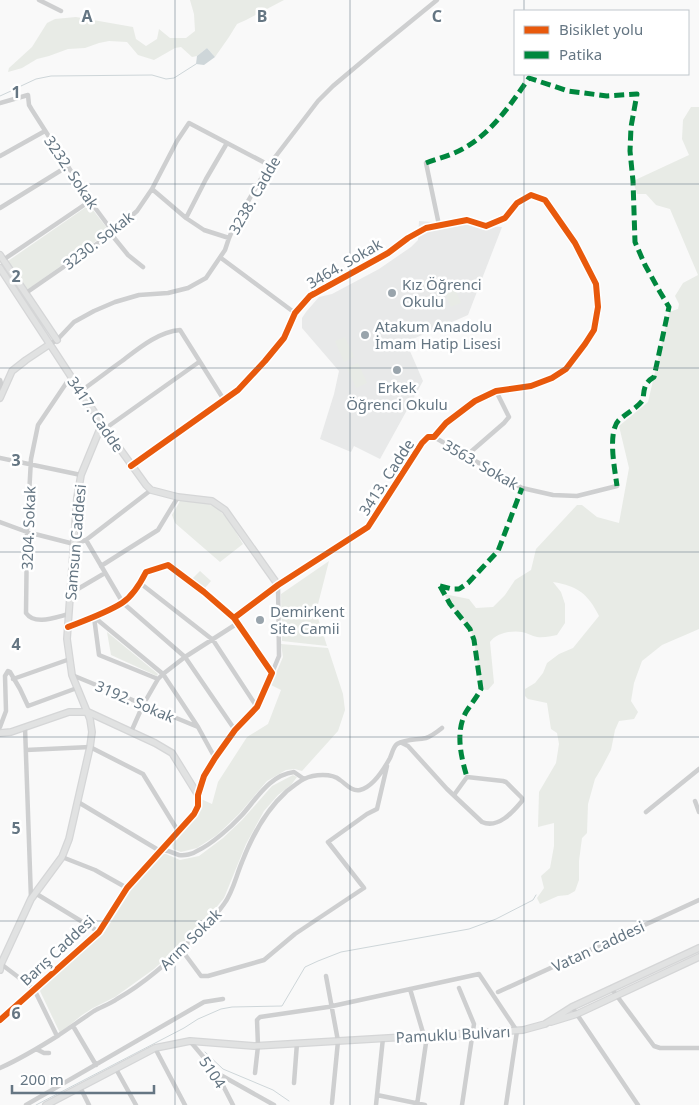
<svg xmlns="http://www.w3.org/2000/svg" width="699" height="1105" viewBox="0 0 699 1105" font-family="'Noto Sans',sans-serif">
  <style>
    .built { fill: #e8e9e9 }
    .green { fill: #e8ebe6 }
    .water { fill: #ced6d9 }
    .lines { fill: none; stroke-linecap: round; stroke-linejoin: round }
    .stream { stroke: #ced6d9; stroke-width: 1 }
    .secondary-casing { stroke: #d5d6d7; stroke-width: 8 }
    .street { stroke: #cecfd0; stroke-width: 4.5 }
    .secondary { stroke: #e1e2e2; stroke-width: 5.5 }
    .quiet { stroke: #00873e; stroke-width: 5; stroke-dasharray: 10 5; stroke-linecap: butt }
    .cycleway-casing { stroke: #fff; stroke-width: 9 }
    .cycleway { stroke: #e8590c; stroke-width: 6 }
    .grid { fill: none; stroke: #657683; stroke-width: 1; stroke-opacity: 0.55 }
    .poi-dot { fill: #99a4ac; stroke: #fff; stroke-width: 2 }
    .labels { text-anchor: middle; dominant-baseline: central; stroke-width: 5; stroke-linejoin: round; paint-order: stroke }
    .street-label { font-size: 15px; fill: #657683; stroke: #fff }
    .poi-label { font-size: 15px; fill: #657683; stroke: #fff; text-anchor: start }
    .grid-label { font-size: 16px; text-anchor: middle; font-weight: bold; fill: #657683; stroke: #fff; stroke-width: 5; stroke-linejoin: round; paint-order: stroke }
  </style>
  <rect width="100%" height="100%" fill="#f9f9f9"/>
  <path class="built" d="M419,221L502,227L468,315L406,342L423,381L380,459L354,446L351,452L320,439L334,394L339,371L302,328V318L306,312L319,297L332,294L379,269L411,247L418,240Z"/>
  <path class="green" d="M190,0H284L246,20L237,24L229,37L215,57L207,48L197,56L192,57L181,47L175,48L154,60L138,55L127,42L109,41L99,43L85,48L68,49L49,56L37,59L22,68L8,72L9,68L32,47L47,23L55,19L76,17L133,27L136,39L146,46L157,39L159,29L170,38H186L195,31L194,14Z
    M691,107H699V629L662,645L642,661L634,683L631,701L638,712L634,719L619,721L615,730L611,750L601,769L595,779L588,804L587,833L582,838L579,861V880L575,891L568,895L558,896L540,904L537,898L544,888L541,876L550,868L554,846V823L538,827L539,792L556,763L559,744L557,733L551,729L547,703L528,699L525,696V689L535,683L543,673L547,663L559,654L573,648L599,616C588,594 578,586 553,582L561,592L565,604V623L557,635C551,636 544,638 537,637C532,636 527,633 522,632C512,630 496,633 490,642L494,683L488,690L481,689L474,640L470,629L450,604L444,594L469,599L476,608L493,607L505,595L515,580L531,570L536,549L577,505H582L597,517L619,523L629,468L619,426L648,402L669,312L678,309L679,304L675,296L683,283L698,275L670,209L656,205L646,194H637L633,181L689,155L682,139L683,120Z
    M89,205L107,228L106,234L27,290L8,261Z
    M454,286L461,303L451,307L444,291Z
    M345,337L354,357L344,362L335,341Z
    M358,363L367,383L356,388L347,368Z
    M180,501C189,502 200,502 209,504C225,510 235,531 243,544L220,562L175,523L172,515Z
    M329,561L316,612L327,646L282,641L281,594Z
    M200,571L211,581L204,589L192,579Z
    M107,632L158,674L157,676L111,655Z
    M281,644L328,648L343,694L345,710L338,731L302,771L295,769L286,770L267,781L239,814L217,835L197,848L181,852L173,849L172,843C183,830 200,817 201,799L212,804L218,782L247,737L268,724L281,690L271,685L283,657Z
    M293,775L297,777L291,785L278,795L264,811L246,844L224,898L200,927L154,969L115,997L93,1008L82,1015L60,1033L40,991L44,985L103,934L130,890L162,854H166L180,860L199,856L223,838L242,820L272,786Z"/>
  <path class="water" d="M207,48L215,57L204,65L196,64L197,56Z"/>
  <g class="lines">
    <path class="stream" d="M21,86L36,79L51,76L152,75L166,79L174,78L196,64
      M0,96L11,91
      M205,1052L223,1069L273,1090L289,1101
      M36,1105L184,1028L198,1019L221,1009L232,1007L282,1006L305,967L318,961L341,952L469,929L496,919L533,900L536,895"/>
    <g class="secondary-casing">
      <path id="secondary" d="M0,255L57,340
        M0,268L102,424L146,485L151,490L178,497L212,501L225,510L278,585
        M0,398L12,371L26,360L50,344
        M234,618L278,585L368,527L422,443L428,437H434L446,423L475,401L496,391L531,386L552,378L566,369L585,344L594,330L598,307L596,284L575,243L545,200L531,195
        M0,733L11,732L69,712H88L155,743L172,753L198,795
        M0,970L1,964L31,899L62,857L69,839L90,747L92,732L90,719L72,675L67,639L77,498L81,475L102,424
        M0,1020L99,932L127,888L194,814L198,806V795L204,776L215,758L235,730L257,707L272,673L234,618L204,592L168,565L146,572C140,584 133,596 122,603C106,613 86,620 68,627
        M551,1022L577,1014L699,957
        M46,1105L155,1048L190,1041L254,1046L523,1030L545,1024L572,1007L699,948"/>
    </g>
    <path class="street" d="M39,0L61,11
      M0,103L28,95L29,105L32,110L90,201L110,228L111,234L128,255L143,267
      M0,156L45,131
      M426,163L439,225
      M152,189L186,218L204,230L229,238
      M0,208L68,166
      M186,218L206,179L227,143
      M221,258L295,313
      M3,260L90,201
      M26,293L111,234L137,211L152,189L177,141L189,123L269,165
      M50,344L57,340L74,322L94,311L115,302L139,295L168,293L188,288L206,278L225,250L229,238L236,222L269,165L318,101L333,86L377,49L437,0
      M0,380L3,390
      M81,391C95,381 108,371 122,361C139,348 158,332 180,330L224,400
      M106,428L199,362
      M434,437L522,488L553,495L577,496L617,486
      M466,456L504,423L509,417L496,391
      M0,458L81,475
      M131,466L238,390L265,361L284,338L295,313L310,296L388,253L408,238L426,228L467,220L486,226L505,218L517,203L531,195
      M0,522L27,532L74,544L86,540L151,490
      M86,540L123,603L185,657L235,730
      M101,566L158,530L178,497
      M140,583L213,640L257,707
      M71,593L105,573
      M69,614C56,617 35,626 26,613L27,532L31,459L38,425L67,382L72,377
      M94,617L163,674L198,727L215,758
      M94,617L99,655L158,679
      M272,673L279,656L278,585
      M72,675L198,727
      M13,679L70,659
      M0,727L6,711L5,676L8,671L10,672L20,689L28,706L77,688
      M25,727L31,899
      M131,732L143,705L158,679L163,674L185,657L238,623
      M402,743L408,746L447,789L482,822C498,829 513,812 522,801V798L506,782L503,781L467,777L454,795
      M26,750L90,747L143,774L178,831
      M695,801L699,812
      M78,802L160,851C168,849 172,853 179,855C184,856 193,854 197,851C212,844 231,827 242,815C257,798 270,775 294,772L304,779
      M646,812L699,769
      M62,857L95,870L127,888
      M35,893L99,932
      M181,949L201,976H208L264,960L295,934L364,888L328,842L367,814L377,809L387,766
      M1,964L34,989L57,1036
      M326,976L338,1041L332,1103
      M459,988L474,1024L462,1105
      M611,988L654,1046L660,1048H699
      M410,989L424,1036
      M498,992L699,900
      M572,1007L638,1105
      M73,1026L96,1065
      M190,1041L216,1072L233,1105
      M155,1048L185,1105
      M36,1049L44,1053H49
      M0,1068C20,1059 40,1047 59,1035C71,1027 82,1019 94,1011C101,1007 110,1004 117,999C145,983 168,962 191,940C203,929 215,917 224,904C233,892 236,876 242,862C252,836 265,811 286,792C291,788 298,782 304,779C314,774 332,773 340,780C346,784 352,792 360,790C373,787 384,769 390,758C392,754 393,747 397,744C406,739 416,740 426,738C432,736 437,732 442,728
      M116,1069L136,1105
      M217,1073L274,1105
      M255,1073L258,1046L257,1020L260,1017L328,1007L479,974L517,1031L506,1105
      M294,1083L297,1043
      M80,1087L89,1105
      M377,1095L425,1105
      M26,1105L204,1002L223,999
      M376,1105L383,1038
      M417,1105L427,1036"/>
    <use href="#secondary" class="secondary"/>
    <path class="quiet" d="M426,163C439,158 453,155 466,147C493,131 511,104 529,78L568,91L607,96L637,94L631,127L630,151L633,181L635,242L645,265L660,292L669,307L654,377C644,383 644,389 643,400C637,408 627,413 619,420C607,432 615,470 617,486
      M440,586L450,604L470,629L474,640L481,689C477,697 471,704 466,712C455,732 461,757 467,777
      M440,586L452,589H459L468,583L498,551L522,488"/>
    <g class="cycleway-casing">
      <path id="cycleway" d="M131,466L238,390L265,361L284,338L295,313L310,296L388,253L408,238L426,228L467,220L486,226L505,218L517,203L531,195L545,200L575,243L596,284L598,307L594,330L585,344L566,369L552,378L531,386L496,391L475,401L446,423L434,437H428L422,443L368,527L278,585L234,618
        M0,1020L99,932L127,888L194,814L198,806V795L204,776L215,758L235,730L257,707L272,673L234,618L204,592L168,565L146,572C140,584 133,596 122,603C106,613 86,620 68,627"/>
    </g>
    <use href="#cycleway" class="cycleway"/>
  </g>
  <path class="grid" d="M175,0V1105M350,0V1105M524,0V11M524,74V1105M0,184H699M0,368H699M0,552H699M0,737H699M0,921H699"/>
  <g class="poi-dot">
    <circle cx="392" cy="293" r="5"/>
    <circle cx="365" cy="335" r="5"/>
    <circle cx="397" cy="370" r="5"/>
    <circle cx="260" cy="620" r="5"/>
  </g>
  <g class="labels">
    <g class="street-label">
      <text transform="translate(72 172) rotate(56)">3232. Sokak</text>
      <text transform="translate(254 195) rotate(-60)">3238. Cadde</text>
      <text transform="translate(98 240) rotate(-38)">3230. Sokak</text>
      <text transform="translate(344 263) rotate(-30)">3464. Sokak</text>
      <text transform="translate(96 414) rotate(56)">3417. Cadde</text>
      <text transform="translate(481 464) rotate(30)">3563. Sokak</text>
      <text transform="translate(386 477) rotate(-57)">3413. Cadde</text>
      <text transform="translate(28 528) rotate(-88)">3204. Sokak</text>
      <text transform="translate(75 542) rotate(-85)">Samsun Caddesi</text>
      <text transform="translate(135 701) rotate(23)">3192. Sokak</text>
      <text transform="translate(190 939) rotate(-45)">Arım Sokak</text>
      <text transform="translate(598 946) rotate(-25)">Vatan Caddesi</text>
      <text transform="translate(57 950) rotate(-43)">Barış Caddesi</text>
      <text transform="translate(453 1034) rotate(-3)">Pamuklu Bulvarı</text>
      <text transform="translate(213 1072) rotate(56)">5104</text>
    </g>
    <g class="poi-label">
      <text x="402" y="284">Kız Öğrenci<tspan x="402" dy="17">Okulu</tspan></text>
      <text x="375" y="326">Atakum Anadolu<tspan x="375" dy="17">İmam Hatip Lisesi</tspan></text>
      <text x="397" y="387" text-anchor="middle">Erkek<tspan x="397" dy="17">Öğrenci Okulu</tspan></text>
      <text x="270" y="611">Demirkent<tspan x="270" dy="17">Site Camii</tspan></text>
    </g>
  </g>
  <g class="grid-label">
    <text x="87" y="22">A</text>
    <text x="262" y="22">B</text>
    <text x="437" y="22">C</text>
    <text x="16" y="98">1</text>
    <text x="16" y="282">2</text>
    <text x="16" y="466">3</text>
    <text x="16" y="650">4</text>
    <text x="16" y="834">5</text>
    <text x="16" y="1019">6</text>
  </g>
  <rect x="514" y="10" width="175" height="65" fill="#ffffff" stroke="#c1c8cd"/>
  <rect x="524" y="26" width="25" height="8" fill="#e8590c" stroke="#c1c8cd"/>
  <text x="559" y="35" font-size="15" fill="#657683">Bisiklet yolu</text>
  <rect x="524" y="51" width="25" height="8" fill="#00873e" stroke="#c1c8cd"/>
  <text x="559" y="60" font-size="15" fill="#657683">Patika</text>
  <path d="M12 1085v8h142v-8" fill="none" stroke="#657683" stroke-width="2.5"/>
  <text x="20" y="1085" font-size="15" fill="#657683" stroke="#ffffff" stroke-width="4" paint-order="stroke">200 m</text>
</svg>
